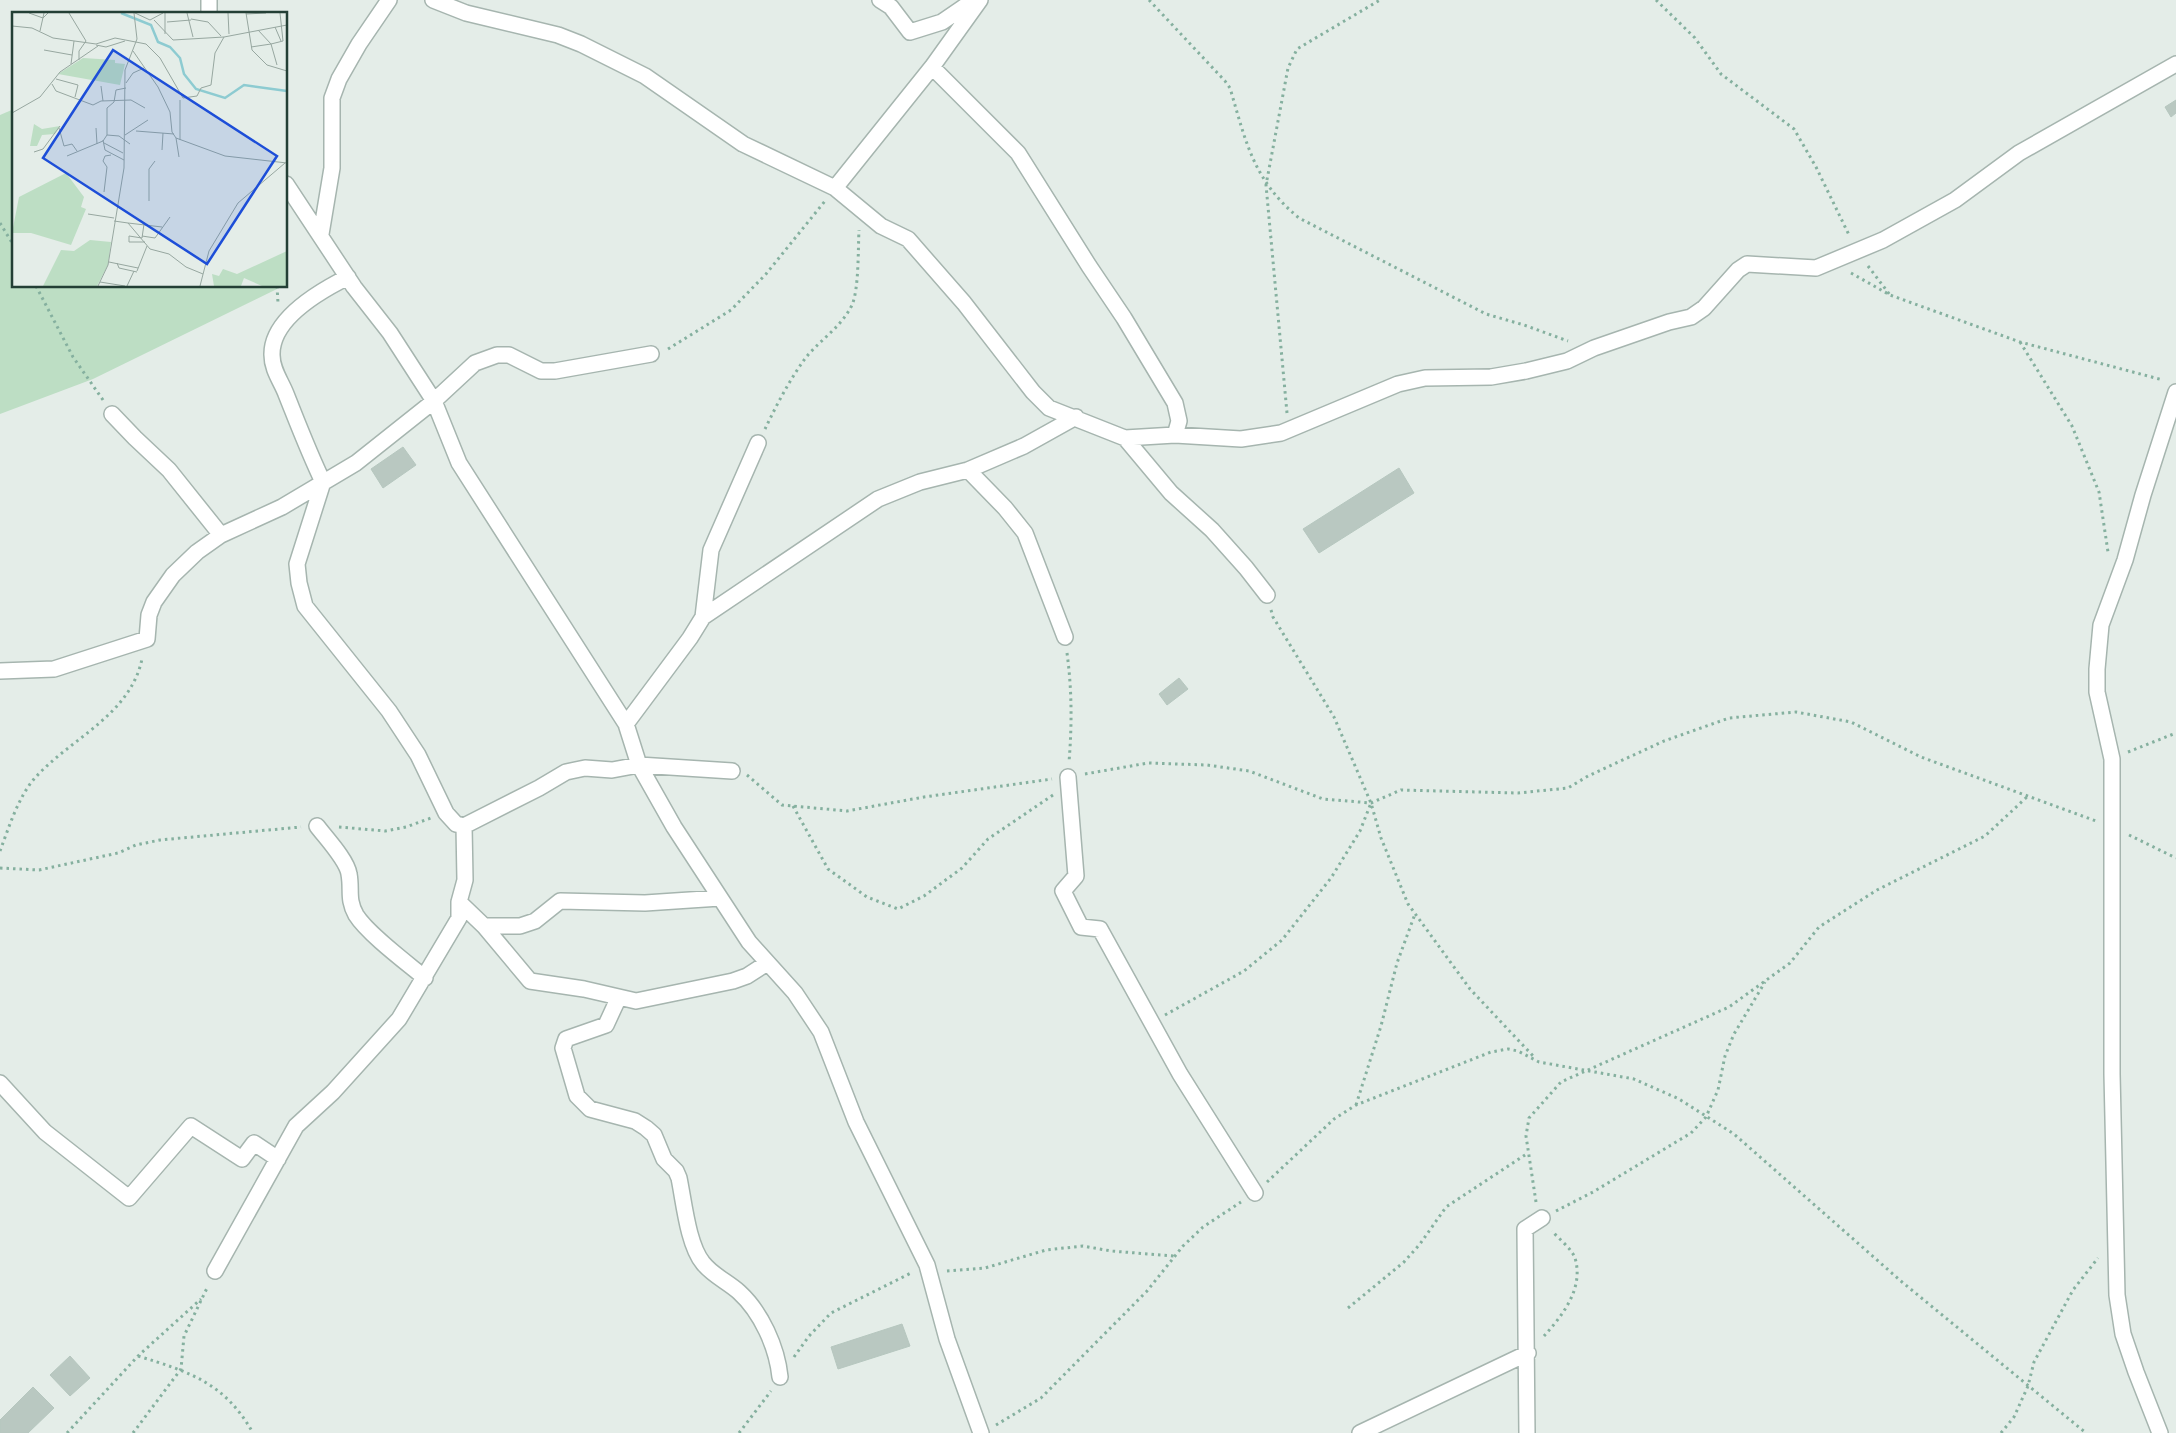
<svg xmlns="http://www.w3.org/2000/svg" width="2176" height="1433" viewBox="0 0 2176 1433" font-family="'Titillium Web',sans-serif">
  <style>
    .green { fill: #bddec4 }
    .building { fill: #b9c8c1; stroke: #b6c7bf }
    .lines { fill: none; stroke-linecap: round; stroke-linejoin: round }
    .minor-casing { stroke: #a6b5af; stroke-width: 18 }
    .path { stroke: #85b09f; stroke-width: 3; stroke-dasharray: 2.5 4; stroke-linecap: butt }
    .minor { stroke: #fff; stroke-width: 15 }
    .inset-river { fill: none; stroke: #8dcbd1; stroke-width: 2.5 }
    .inset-road { fill: none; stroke: #97a7a0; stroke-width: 1 }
    .view { fill: #1d4ed8; fill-opacity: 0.15; stroke: #1d4ed8; stroke-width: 2.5 }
    .inset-edge { fill: none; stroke: #233f35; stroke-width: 2.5 }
  </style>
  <rect width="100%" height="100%" fill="#e4ede8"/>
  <path class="green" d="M14,109V286H277V289L93,379L0,414V115Z"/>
  <path class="building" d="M2176,100V113L2171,117L2165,107Z
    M403,447L416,465L383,488L371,469Z
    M1399,468L1414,493L1319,553L1303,529Z
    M1179,678L1188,689L1167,705L1159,694Z
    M902,1324L910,1346L838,1369L831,1347Z
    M70,1356L90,1378L70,1396L50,1375Z
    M33,1387L54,1408L28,1433H0V1420Z"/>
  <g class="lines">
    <g class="minor-casing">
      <path id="minor" d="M433,0L466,13L558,35L581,44L645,76L743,144L835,188L881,226L908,239L964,303L1033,392L1049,408L1125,438L1175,435L1241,439L1281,433L1398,384L1425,378L1491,377L1526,371L1567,361L1594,348L1669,322L1691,317L1704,308L1738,270L1747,264L1816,268L1883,240L1955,200L2019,153L2176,64
        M880,0L891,7L910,32L942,22L974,0
        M209,14V0
        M932,67L1018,153L1089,266L1124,318L1175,403L1179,421L1175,435
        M286,184L354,287L390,333L434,401L459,463L626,724L639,765L674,827L749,942L795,993L821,1032L856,1122L927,1265L947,1339L981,1433
        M835,188L932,67L980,0
        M321,234L332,168V98L339,79L359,44L389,0
        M348,277C320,291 271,319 272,355C272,370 281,381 286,394C298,424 309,453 323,482L297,564L299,583L305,606L389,711L418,755L446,813L456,824L464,826
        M112,414L135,438L169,470L221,535
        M1125,438L1171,493L1212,530L1246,568L1267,595
        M968,470L1005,508L1025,533L1065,637
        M703,617L878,499L920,482L968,470L1024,446L1076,417
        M0,671L54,669L147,639L149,615L154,602L173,575L197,552L221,535L282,507L356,463L434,401L475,363L497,355H509L541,371H555L651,354
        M626,724L690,638L703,617L711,550L758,443
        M1068,777L1076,876L1063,891L1081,927L1100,929L1180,1074L1255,1193
        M317,826C326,838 347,860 349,874C352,890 347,899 356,915C368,934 407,963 425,978
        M459,902L484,926L530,981L584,989L636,1001L733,981L747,976L767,963
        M484,926H520L535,921L560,901L645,903L720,898
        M618,999L606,1025L566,1039L563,1048L577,1096L590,1109L635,1121L646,1128L654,1135L664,1159L676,1171L679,1178C684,1202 688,1245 703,1263C712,1275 728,1282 739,1292C761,1312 777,1347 780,1377
        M0,1083L45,1132L129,1198L191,1126L242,1159L254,1143L278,1159
        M215,1271L296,1126L333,1092L399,1019L459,918V902L465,880L464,826L539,788L566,772L585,768L612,770L639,765L732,771
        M1360,1433L1528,1353
        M1527,1433L1525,1229L1542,1218
        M2160,1433L2136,1372L2123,1334L2117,1295L2112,1074V759L2097,692V669L2101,625L2125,560L2143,495L2176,392"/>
    </g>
    <path class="path" d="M1149,0L1225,81L1230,88C1246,142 1253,180 1299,218L1486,314L1524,325L1568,341
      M1656,0L1695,38L1721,74L1794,129L1816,167L1850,237
      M0,223L14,246
      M1868,266L1890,295
      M1851,273L1890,295L2020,342L2163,380
      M36,286L73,357L103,400
      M277,286L278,303
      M2020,342L2072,426L2099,492L2108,552
      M668,349L731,310L766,274L825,201
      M1287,413L1266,185L1288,68L1297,49L1380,0
      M765,429C776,406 789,381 804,360C818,341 841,328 852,305C859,289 858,249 859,230
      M1271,610L1273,617L1334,717L1371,803L1381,838L1408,904L1470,989L1535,1058
      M1067,653C1072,690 1072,725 1069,762
      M2128,752L2176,733
      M1085,774L1148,763L1207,765L1249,771L1323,799L1371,803L1401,790L1518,793L1568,788L1588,776L1664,741L1729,718L1796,712L1851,722L1921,757L2096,821
      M747,775L782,805L847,811L924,797L1052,779
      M793,806L828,869L867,897L898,909L924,896L962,868L988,839L1053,795
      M339,827L385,831L406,827L431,818
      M2129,835L2176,858
      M0,851C9,827 18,798 34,779C69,739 130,716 142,659
      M0,868L39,870L118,853L136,845L160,840L301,827
      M1165,1015L1244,971L1282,940L1331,878L1360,831L1371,803
      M1356,1105L1381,1026L1397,963L1415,914
      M1267,1182L1334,1119L1356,1105L1491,1052L1508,1049L1518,1051L1539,1062L1634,1079L1679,1099L1734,1134L1902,1282L2086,1433
      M1536,1202L1526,1136L1529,1118L1561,1082L1729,1007L1790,963L1819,927L1877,890L1985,836L2028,796
      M1556,1211L1593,1192L1691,1133L1706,1117L1718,1090L1725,1056L1734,1034L1765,982
      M947,1271L985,1268L1046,1250L1083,1246L1111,1251L1174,1256
      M1348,1308L1404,1262L1420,1244L1446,1207L1528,1153
      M1544,1336C1563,1315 1584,1288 1575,1258C1572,1249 1558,1238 1552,1231
      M138,1356C190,1372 225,1383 253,1433
      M794,1357L809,1336L831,1313L911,1273
      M996,1425L1041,1398L1147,1291L1183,1246L1203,1227L1241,1202
      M67,1433L138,1356L201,1299
      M133,1433L181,1369L184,1336L208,1286
      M739,1433L771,1391
      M2001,1433L2014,1417L2028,1386L2034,1362L2073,1290L2098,1258"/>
    <use href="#minor" class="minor"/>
  </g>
  <g transform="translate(12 12)">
    <rect width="275" height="275" fill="#e4ede8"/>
    <path d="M71,46L103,48V51L113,52L108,73L46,62ZM22,112L30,117L48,114L43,122L30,123L25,134H18ZM54,161L72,185L69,195L74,197L59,233L19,221H0L7,185ZM78,228L99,230L96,253L85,274H31L49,238L62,239ZM275,239V274H250L232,266L229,274H202L200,262L207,264L211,257L225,262Z" fill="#bddec4"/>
    <path class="inset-river" d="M109,1L139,13L146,30L158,35L168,46L172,62L184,77L213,86L232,73L275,79"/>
    <path class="inset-road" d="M17,1L31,6L36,1M57,1L74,29L67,39V48M123,1L138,8L151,1M175,1L181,25M216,1L217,22M234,1L240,38L255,53L275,59M234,2L254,1M179,7L196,10L209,24M142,8L161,28L212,25L275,13M155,10L179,8M0,14L20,16L41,26L84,32L103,26L134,32L148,46L171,86L185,84L189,76L199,73L203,41L212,25M263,15L269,29M246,18L259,32M28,19L32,1M153,22V1M84,33L94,35L113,29M239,35L259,32M32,38L60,43M121,39L146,75L158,100L160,120L164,126L213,144L275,151M59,52L62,29M265,53L259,32L271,29L268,1M44,67L66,73L63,85M114,71L121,61L132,56M40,72L44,79L81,93L89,89L119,88L133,96M89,74L91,89M168,88V128M0,101L28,85L48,60L86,34M47,116L52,134L60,132L65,139M84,116L85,132M124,119L162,122M95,123V96L102,90L104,78L114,76M113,123L136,108M164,126L167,145M91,128L93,138L112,148M92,131L111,141M150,138L151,121M22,140L31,137L48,114M55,144L91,129L95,123L107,124L118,132M92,180L95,155L91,149L93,144L99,143M137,189V157L143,149M76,202L102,206M102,209L116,211L138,237L157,242L174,255L191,262M116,211L150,215M132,212L130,226L117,224V230H133M130,224L143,226L158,205M97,250L126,256M105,251L107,256L125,260M125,259L135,234M88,270L113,274M86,274L96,253L112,156L113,58L125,27L122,1M115,274L122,259M188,274L197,239L226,191L273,151"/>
    <path class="view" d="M101,38L265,144L195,252L31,146Z"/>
    <rect width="275" height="275" class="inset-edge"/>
  </g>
</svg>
